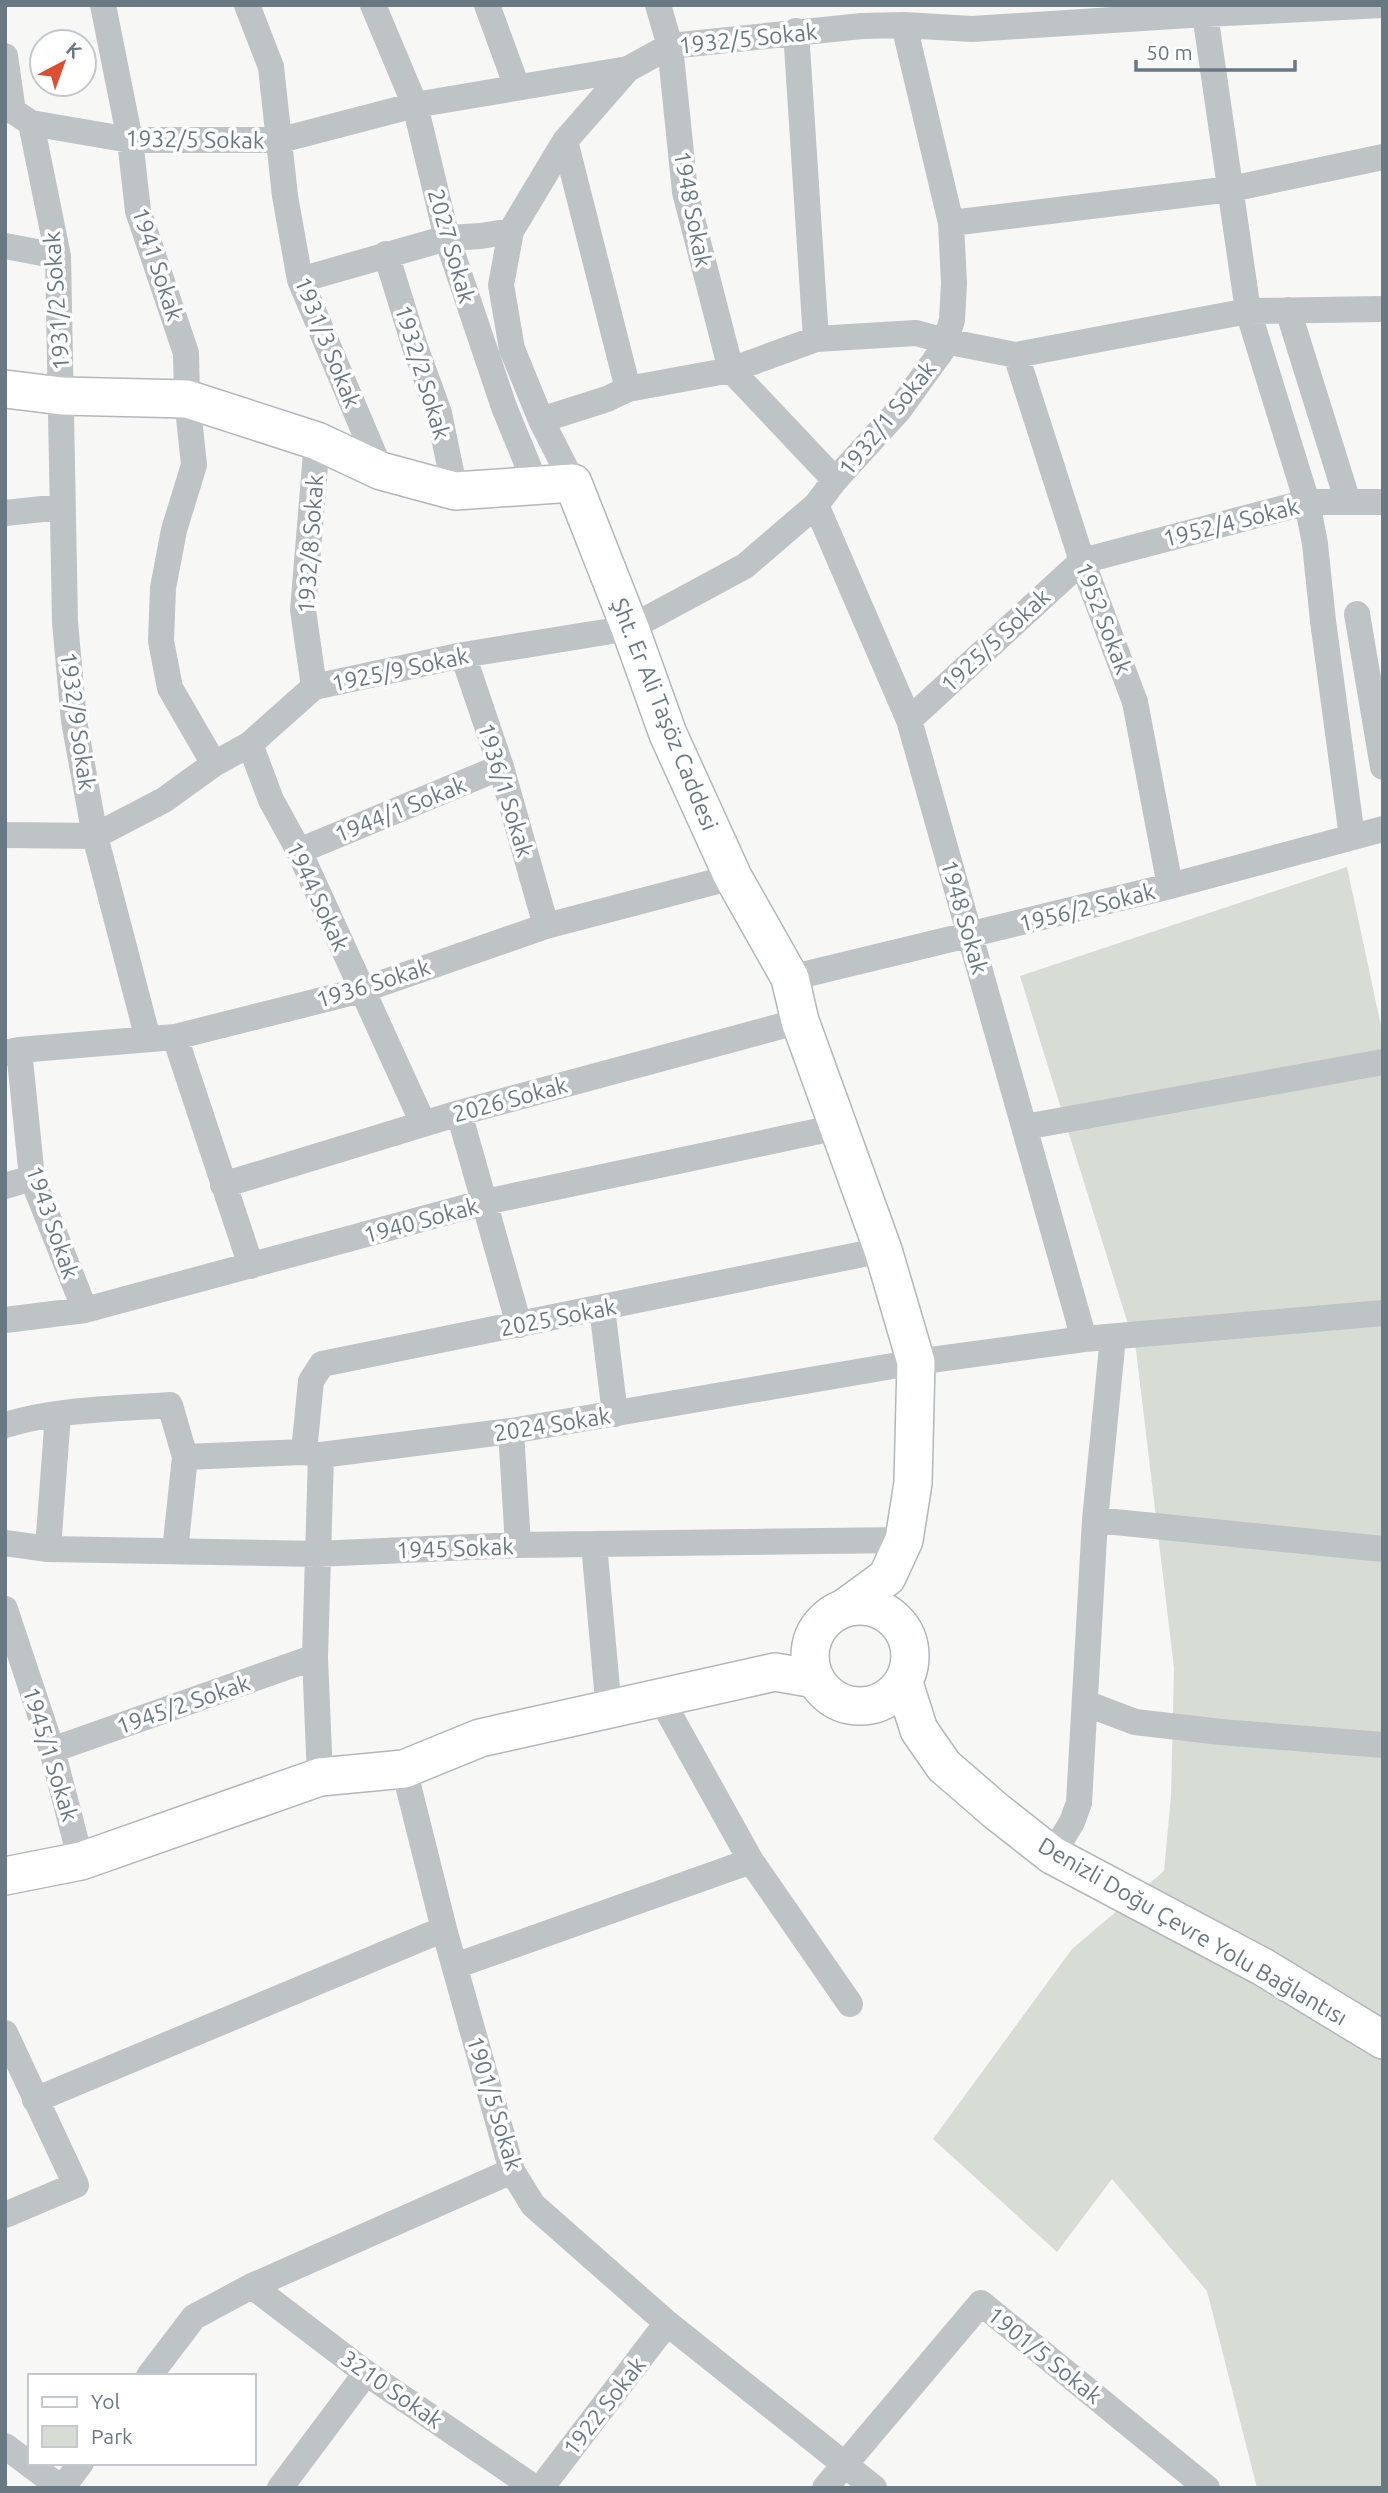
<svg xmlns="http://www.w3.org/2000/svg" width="1388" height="2493" viewBox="0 0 1388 2493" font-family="Ubuntu,sans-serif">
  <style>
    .green { fill: #d7dcd4 }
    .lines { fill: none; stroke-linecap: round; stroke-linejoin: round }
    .secondary-casing { stroke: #b1b7bb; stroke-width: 40 }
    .street { stroke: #bec3c6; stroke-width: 26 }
    .secondary { stroke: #fff; stroke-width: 37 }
    .labels { text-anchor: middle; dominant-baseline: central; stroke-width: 7; stroke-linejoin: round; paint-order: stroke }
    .street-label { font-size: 23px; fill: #687984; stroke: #fff }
  </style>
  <rect width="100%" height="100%" fill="#f7f7f5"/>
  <path class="green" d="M1347,867L1383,1035V2488H1257L1207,2291L1112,2179L1057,2252L933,2139L1072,1949L1164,1871L1171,1797L1174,1668L1136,1350L1020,976Z"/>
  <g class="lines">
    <g class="secondary-casing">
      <path id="secondary" d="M5,389L62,396L187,399L317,441L381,471L455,491L573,483L630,628L668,734L733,877L790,978L800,1021L883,1250L916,1362L913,1483L904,1540L887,1577L846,1607
        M810 1656a50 50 0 1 1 100 0a50 50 0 1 1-100 0Z
        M904,1683L919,1730L944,1766L996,1811L1052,1855L1263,1967L1383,2040
        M5,1876L81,1861L320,1777L404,1769L480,1738L775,1672L815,1679"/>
    </g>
    <path class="street" d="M103,5L130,140L138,211L186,353L187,399L194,465L174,530L163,588L161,641L170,688L214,764
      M247,5L271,67L285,196L300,280L381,471
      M373,5L415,105L447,238L504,407L536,485
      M487,5L517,87
      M658,5L670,46L685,192L731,370L835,480
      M1205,14L1248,311L1307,502L1315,544L1323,621L1352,837
      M796,31L816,339
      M5,56L13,111
      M5,110L13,111L31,123L130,140H281L415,105L628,69L670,46L862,26L904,25L972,29L1205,14L1383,5
      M31,123L58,256L65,622L74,721L95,836L148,1039
      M565,141L628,389
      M951,223L1231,189L1383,157
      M5,246L58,256
      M386,254L415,347L439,413L455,491
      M300,280L447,238L481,236L511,231
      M1288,310L1348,502
      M1016,355L1082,561L1135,702L1170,886
      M541,420L607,399L628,389L731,370L816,339L916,333L945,341L1016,355L1248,311L1383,309
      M573,483L541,420L512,349L501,285L511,231L565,141L628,69
      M816,505L909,720L1084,1339
      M5,513L61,507
      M1357,614L1383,767
      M463,655L501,767L546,926
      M314,687L303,610L317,441
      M909,720L1082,561L1307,502H1383
      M250,744L271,800L299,851L423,1123
      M5,835L95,836L164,800L214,764L250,744L314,687L463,655L630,628L745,566L816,505L835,480L899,410L943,349L952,320L954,283L951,223L904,25
      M299,851L501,767
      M790,978L1170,886L1383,829
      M175,1037L251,1266
      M19,1050L32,1178L85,1310
      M5,1053L19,1050L175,1037L362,990L546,926L733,877
      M459,1113L519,1325
      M1025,1127L1383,1062
      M223,1185L459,1113L800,1021
      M5,1186L32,1178
      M602,1308L615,1414
      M5,1320L85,1310L485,1202L838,1127
      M5,1425C59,1409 115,1409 170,1405L185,1457L175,1551
      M511,1431L518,1545
      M304,1452L311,1381L322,1364L883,1250
      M185,1457L304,1452L321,1455L511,1431L916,1362L1084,1339L1383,1313
      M1095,1520L1383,1549
      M5,1543L48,1549L317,1554L518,1545L904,1540
      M594,1544L609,1711
      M48,1549L58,1414
      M5,1609L52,1750L81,1861
      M661,1699L751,1861L850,2004
      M1085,1703L1135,1722L1221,1732L1383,1745
      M52,1750L315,1657
      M404,1769L444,1929L512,2171L533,2205L667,2323L874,2488
      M320,1777L315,1657L321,1455
      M1052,1855L1072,1822L1079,1803L1095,1520L1113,1337
      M455,1966L751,1861
      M5,2033L76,2185L5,2215
      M35,2100L444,1929
      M252,2286L366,2373L535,2488
      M149,2376L194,2317L252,2286L512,2171
      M5,2446L61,2488
      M62,2488L81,2463
      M280,2488L366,2373
      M541,2488L667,2323
      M825,2488L981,2303L1207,2488"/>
    <use href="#secondary" class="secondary"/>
  </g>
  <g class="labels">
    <g class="street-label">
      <text transform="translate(748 38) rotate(-6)">1932/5 Sokak</text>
      <text transform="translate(195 139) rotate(1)">1932/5 Sokak</text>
      <text transform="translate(693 209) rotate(79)">1948 Sokak</text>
      <text transform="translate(452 246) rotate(74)">2027 Sokak</text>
      <text transform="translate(158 264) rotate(72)">1941 Sokak</text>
      <text transform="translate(56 301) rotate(-94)">1931/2 Sokak</text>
      <text transform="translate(328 342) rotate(68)">1931/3 Sokak</text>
      <text transform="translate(423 372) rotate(73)">1932/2 Sokak</text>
      <text transform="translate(887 418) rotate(-51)">1932/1 Sokak</text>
      <text transform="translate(1231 522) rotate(-14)">1952/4 Sokak</text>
      <text transform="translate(310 544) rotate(-86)">1932/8 Sokak</text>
      <text transform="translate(1104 618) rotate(69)">1952 Sokak</text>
      <text transform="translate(995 640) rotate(-43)">1925/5 Sokak</text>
      <text transform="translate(400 669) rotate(-12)">1925/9 Sokak</text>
      <text transform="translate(665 714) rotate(68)">Şht. Er Ali Taşöz Caddesi</text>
      <text transform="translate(78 721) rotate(82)">1932/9 Sokak</text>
      <text transform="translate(506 790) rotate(73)">1936/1 Sokak</text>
      <text transform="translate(400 809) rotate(-22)">1944/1 Sokak</text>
      <text transform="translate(318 896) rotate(65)">1944 Sokak</text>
      <text transform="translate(1087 907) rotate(-14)">1956/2 Sokak</text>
      <text transform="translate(965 917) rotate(74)">1948 Sokak</text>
      <text transform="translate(373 983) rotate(-17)">1936 Sokak</text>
      <text transform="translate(510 1099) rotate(-15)">2026 Sokak</text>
      <text transform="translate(421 1220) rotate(-15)">1940 Sokak</text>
      <text transform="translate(53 1222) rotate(71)">1943 Sokak</text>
      <text transform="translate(558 1317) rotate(-11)">2025 Sokak</text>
      <text transform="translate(552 1424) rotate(-9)">2024 Sokak</text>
      <text transform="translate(455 1548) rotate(-2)">1945 Sokak</text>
      <text transform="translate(183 1704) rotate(-19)">1945/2 Sokak</text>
      <text transform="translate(51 1754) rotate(73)">1945/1 Sokak</text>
      <text transform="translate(1193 1931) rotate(30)">Denizli Doğu Çevre Yolu Bağlantısı</text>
      <text transform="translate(495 2103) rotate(73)">1901/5 Sokak</text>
      <text transform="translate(1045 2355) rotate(39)">1901/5 Sokak</text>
      <text transform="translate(392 2389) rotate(35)">3210 Sokak</text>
      <text transform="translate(604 2406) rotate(-52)">1922 Sokak</text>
    </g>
  </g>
  <rect width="1388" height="2493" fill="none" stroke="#687984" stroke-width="14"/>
  <rect x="28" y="2374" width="228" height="91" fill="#ffffff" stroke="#c3c9ce" stroke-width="2"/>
  <rect x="42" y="2397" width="35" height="10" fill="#ffffff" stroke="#c3c9ce" stroke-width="2"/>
  <text x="91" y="2409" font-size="21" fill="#687984">Yol</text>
  <rect x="42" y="2426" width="35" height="21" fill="#d7dcd4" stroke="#c3c9ce" stroke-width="2"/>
  <text x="91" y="2444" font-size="21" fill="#687984">Park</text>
  <g transform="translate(63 63) rotate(41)"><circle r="33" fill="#ffffff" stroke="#c3c9ce" stroke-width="2"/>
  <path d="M0-5L12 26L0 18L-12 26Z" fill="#dc4e2f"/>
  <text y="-10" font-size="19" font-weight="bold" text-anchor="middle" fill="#687984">K</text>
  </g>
  <path d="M1136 60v10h159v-10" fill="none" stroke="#687984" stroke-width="3.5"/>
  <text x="1146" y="60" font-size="21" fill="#687984" stroke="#ffffff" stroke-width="5" paint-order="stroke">50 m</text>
</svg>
